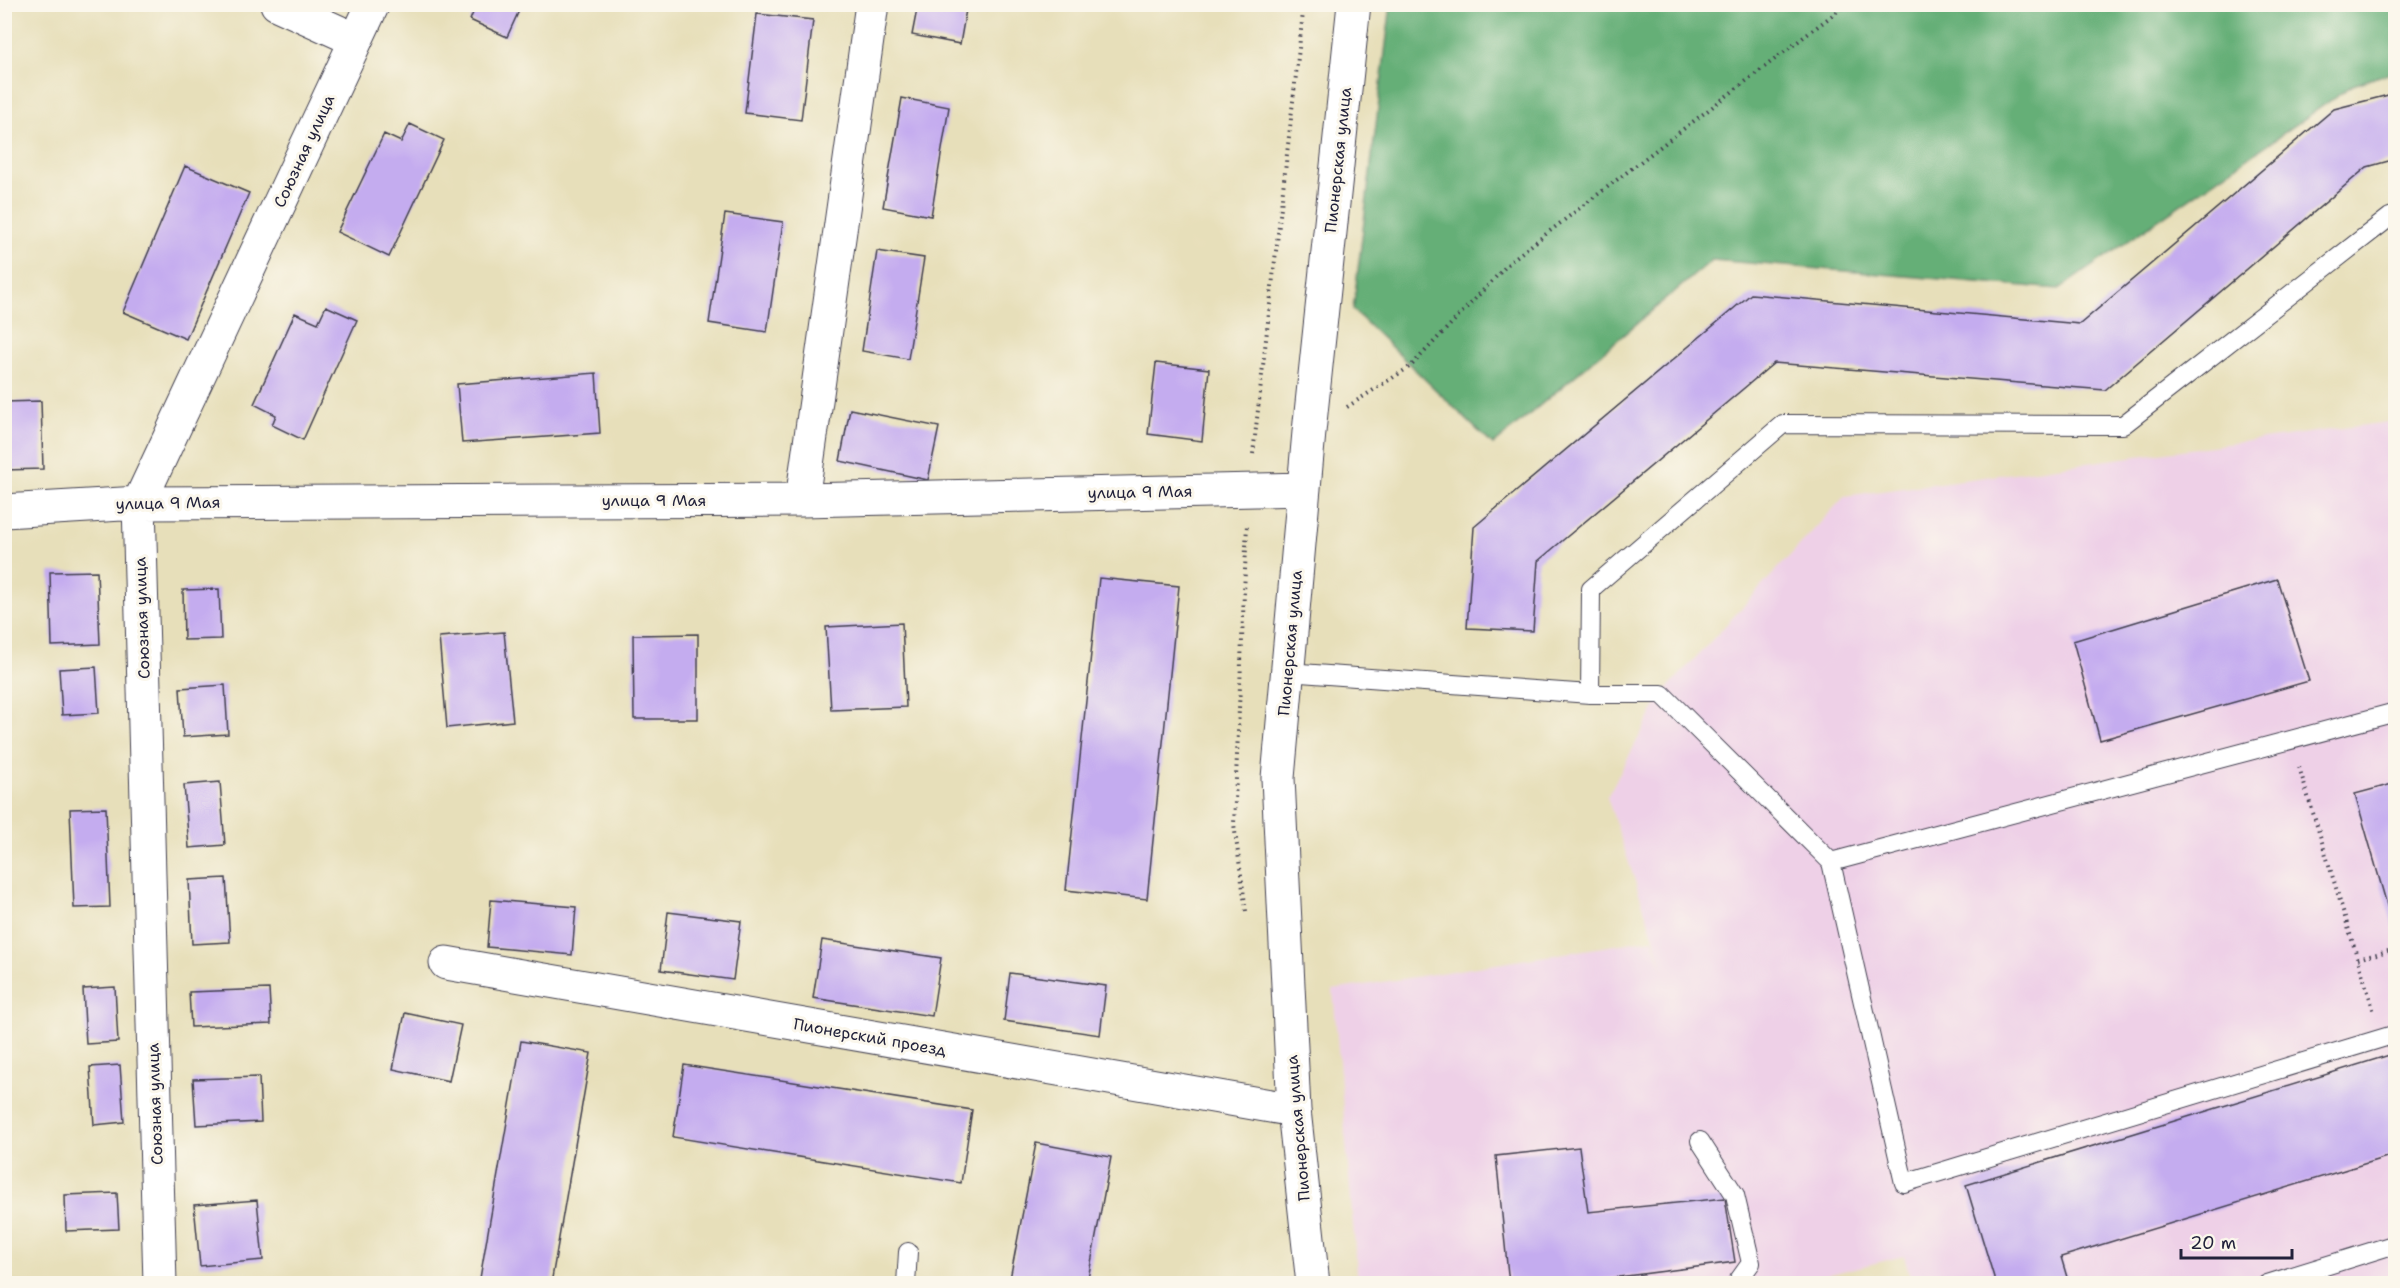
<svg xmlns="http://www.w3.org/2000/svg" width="2400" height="1288" viewBox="0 0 2400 1288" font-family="'Shantell Sans',sans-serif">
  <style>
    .built { fill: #eed0e7 }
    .forest { fill: #65af77; stroke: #446859; stroke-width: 1.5 }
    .building { fill: #c4acef }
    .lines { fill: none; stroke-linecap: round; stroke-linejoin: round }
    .lane-casing { stroke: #403e4e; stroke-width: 20 }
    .street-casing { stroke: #403e4e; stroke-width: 35 }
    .path { stroke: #403e4e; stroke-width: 4; stroke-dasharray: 1.5 4.5; stroke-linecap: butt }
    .lane { stroke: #fff; stroke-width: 18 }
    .street { stroke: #fff; stroke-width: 33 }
    .labels { text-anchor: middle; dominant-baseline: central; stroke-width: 6; stroke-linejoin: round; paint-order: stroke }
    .street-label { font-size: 16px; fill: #22223b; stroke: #fbf7ec }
  </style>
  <rect width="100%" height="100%" fill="#fbf7ec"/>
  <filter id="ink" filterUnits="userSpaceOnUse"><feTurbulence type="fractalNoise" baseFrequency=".0167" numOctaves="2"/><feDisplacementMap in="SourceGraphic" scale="12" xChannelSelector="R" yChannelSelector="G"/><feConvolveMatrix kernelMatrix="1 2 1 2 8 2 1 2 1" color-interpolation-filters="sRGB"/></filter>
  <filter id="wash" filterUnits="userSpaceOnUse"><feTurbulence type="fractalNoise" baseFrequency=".008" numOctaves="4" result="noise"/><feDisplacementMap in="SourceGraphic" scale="24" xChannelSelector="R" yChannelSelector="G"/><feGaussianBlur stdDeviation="1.35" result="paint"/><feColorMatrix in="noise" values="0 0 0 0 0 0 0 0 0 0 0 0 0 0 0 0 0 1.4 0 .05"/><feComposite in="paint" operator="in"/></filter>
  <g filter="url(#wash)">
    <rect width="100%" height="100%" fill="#e7dfba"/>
    <path class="built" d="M2395,421V1283H1912L1904,1256L1794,1283H1358L1333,990L1653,939L1664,973L1654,938L1607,797L1662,694L1845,496Z"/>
    <path class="forest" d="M1391,4L2395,5V71L2353,85L2059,289L1712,260L1493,445L1353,310Z"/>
    <g id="blocks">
      <path class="building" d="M468,4H522L507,37L470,20L475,8Z
        M918,4H967L960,44L912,35Z
        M757,14L813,20L801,120L745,113Z
        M2396,93V159L2367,167L2105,390L1774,363L1538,561L1533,631L1467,628L1474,527L1751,294L2080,324L2334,109Z
        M902,98L949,107L931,216L883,207Z
        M410,124L444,140L389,257L337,232L384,134L401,142Z
        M185,166L249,193L186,339L123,312Z
        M725,214L783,222L767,332L709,323Z
        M877,251L924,258L908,359L862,351Z
        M326,306L357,320L303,440L272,425L276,415L254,404L295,313L318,323Z
        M1156,363L1209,369L1202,441L1148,434Z
        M596,373L600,433L462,443L457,384Z
        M41,401L43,469L4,470V402Z
        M850,409L939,427L928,480L840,461Z
        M97,571L100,644L52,646L50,572Z
        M1099,578L1179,586L1147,899L1066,890Z
        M2277,579L2309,681L2100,740L2073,641Z
        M219,589L221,639L184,640L183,590Z
        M902,623L906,707L831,710L826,627Z
        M504,632L513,721L447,728L439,637Z
        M698,634V719H634L633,635Z
        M96,667L99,713L62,715L59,669Z
        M225,685L228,734L183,737L180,688Z
        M220,782L225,845L189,848L184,785Z
        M2396,783V925L2393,926L2355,794Z
        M106,808L110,907L74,908L70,809Z
        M226,878L230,942L192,944L189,880Z
        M491,900L576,907L572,955L487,947Z
        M668,912L741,921L733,980L661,970Z
        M822,940L941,958L932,1016L813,998Z
        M1010,973L1106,986L1100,1035L1004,1021Z
        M115,987L118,1042L86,1044L83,989Z
        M269,989L271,1024L191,1027L189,992Z
        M405,1013L461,1025L449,1081L393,1069Z
        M521,1041L591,1053L551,1284H479Z
        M2396,1053V1170L2390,1156L2061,1257L2069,1284H1996L1966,1185Z
        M120,1065L124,1122L94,1125L90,1067Z
        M684,1065L972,1110L961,1183L673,1137Z
        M259,1077L261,1122L196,1125L193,1079Z
        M1036,1143L1111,1157L1087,1284H1009Z
        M1579,1147L1588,1212L1725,1198L1735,1262L1596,1280L1597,1284H1509L1496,1156Z
        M117,1193L119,1229L66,1231L65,1195Z
        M257,1200L263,1260L200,1266L194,1205Z"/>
    </g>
  </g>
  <g filter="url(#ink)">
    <use href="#blocks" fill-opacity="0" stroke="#403e4e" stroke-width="1.5"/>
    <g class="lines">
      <g class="lane-casing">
        <path id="lane" d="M1287,672L1590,694H1662L1831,862L1904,1183L2396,1034
          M1590,694L1591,589L1783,424L2123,425L2390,217L2396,215
          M1831,862L2396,712
          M1700,1141L1735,1195L1751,1263L1736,1284
          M906,1284L908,1252
          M2267,1284L2396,1244"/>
      </g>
      <g class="street-casing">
        <path id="street" d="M277,4L356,40
          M802,500L872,4
          M4,511L139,503L802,500L1304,489
          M446,963L1294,1110
          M160,1284L139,503L373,4
          M1313,1284L1294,1110L1278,778L1309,432L1354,4"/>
      </g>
      <path class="path" d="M1347,407L1411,366L1512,260L1847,4
        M1253,454L1304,4
        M2299,767L2374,1012
        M1246,911L1234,824L1247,524
        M2358,959L2396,949"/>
      <use href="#lane" class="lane"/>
      <use href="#street" class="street"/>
    </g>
  </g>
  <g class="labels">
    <g class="street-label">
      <text transform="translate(304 151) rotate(-65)">Союзная улица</text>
      <text transform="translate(1338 160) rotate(-84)">Пионерская улица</text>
      <text transform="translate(1140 492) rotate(-1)">улица 9 Мая</text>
      <text x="654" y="500">улица 9 Мая</text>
      <text transform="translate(168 503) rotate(-1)">улица 9 Мая</text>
      <text transform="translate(142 618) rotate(-92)">Союзная улица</text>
      <text transform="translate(1290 643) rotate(-85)">Пионерская улица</text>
      <text transform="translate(870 1037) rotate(10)">Пионерский проезд</text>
      <text transform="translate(155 1104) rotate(-92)">Союзная улица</text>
      <text transform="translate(1298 1128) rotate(-95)">Пионерская улица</text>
    </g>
  </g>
  <rect width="2400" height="1288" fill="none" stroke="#fbf7ec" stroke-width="24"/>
  <path d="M2181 1249v9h111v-9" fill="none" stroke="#22223b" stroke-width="3"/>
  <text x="2190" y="1249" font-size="18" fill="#22223b" stroke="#fbf7ec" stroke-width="4.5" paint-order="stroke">20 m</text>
</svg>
